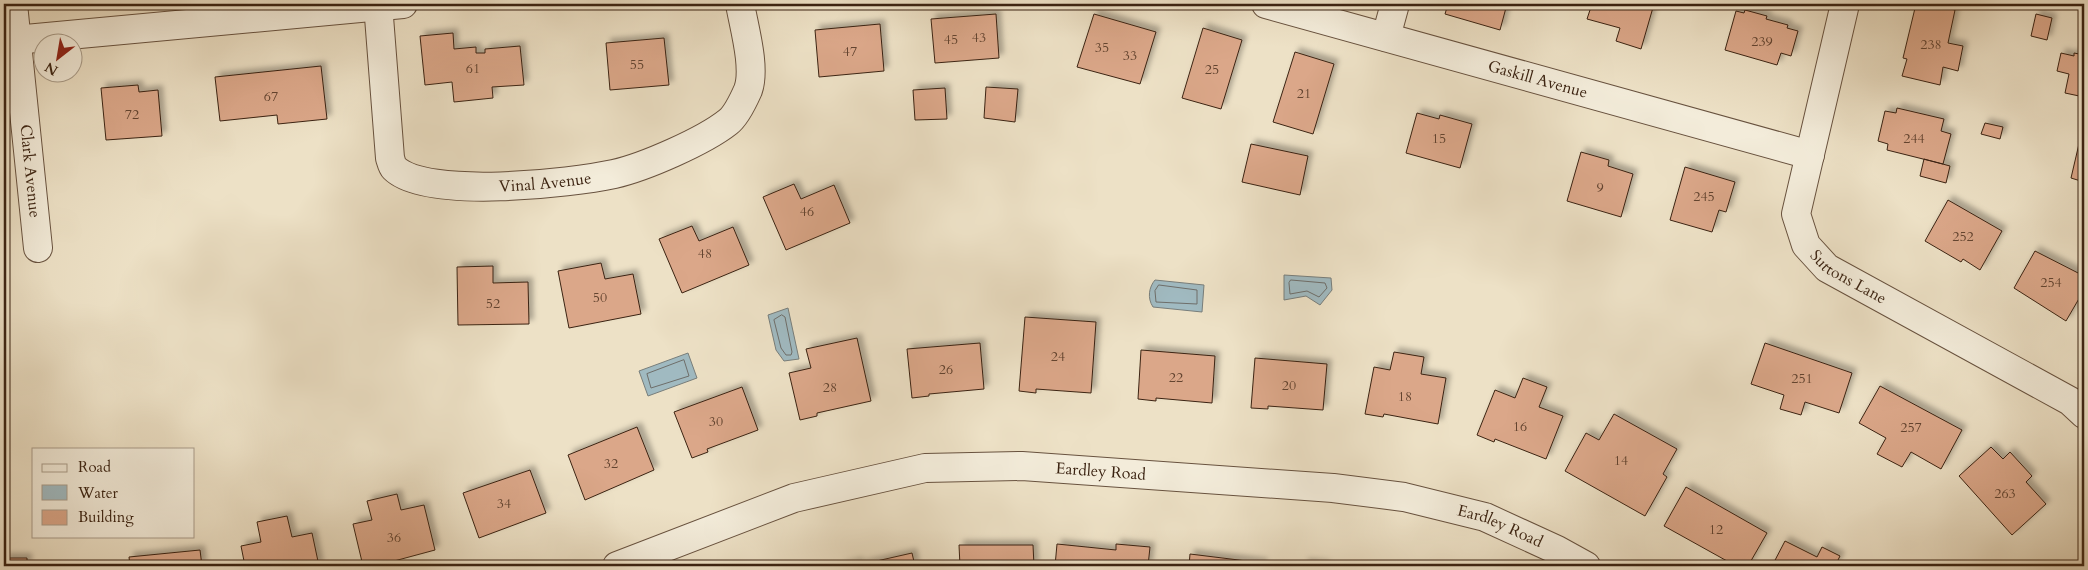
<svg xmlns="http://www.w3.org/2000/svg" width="2088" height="570" viewBox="0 0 2088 570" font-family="Cardo,serif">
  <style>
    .water { fill: #a0bac1; stroke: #787e7b }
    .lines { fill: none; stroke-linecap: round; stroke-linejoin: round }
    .shore { stroke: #6e6e6a; stroke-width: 1 }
    .building { fill: #dba789; stroke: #3b2312; filter: url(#shadow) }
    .minor-casing { stroke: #68523f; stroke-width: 30 }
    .tertiary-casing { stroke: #68523f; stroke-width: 30 }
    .minor { stroke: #f3ecda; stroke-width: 28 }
    .tertiary { stroke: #f3ecda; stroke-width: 28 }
    .labels { text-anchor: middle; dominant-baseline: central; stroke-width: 4; stroke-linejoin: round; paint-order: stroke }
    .number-label { font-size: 14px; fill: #634430 }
    .street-label { font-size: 16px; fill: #3b2312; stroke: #f3ecda }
  </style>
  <defs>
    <filter id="shadow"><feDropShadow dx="4.5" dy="-4.5" stdDeviation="2.5" flood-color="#0004"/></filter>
  </defs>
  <rect width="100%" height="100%" fill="#ede1c6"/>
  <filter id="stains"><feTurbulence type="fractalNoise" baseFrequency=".004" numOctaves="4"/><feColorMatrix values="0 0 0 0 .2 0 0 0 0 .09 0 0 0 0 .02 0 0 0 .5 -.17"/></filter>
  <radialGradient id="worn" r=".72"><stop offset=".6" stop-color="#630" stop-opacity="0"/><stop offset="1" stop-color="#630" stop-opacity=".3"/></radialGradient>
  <path class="water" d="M1284,275L1331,278L1332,290L1320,305L1306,296L1284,300Z
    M1155,280L1204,285L1202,312L1153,307C1147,298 1149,287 1155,280Z
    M788,308L799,359L784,361L776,350L768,315Z
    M688,353L697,378L648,396L639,371Z"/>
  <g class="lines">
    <path class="shore" d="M1291,280L1325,283L1327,288L1319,297L1307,291L1290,294L1289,283Z
      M1159,285L1197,290V304L1156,302L1155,291Z
      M782,315L785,317L792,352L791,355H786L781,348L774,320Z
      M684,360L689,376L651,388L647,374Z"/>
  </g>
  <path class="building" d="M1448,4H1507L1500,30L1445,14Z
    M1592,4H1654L1641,49L1616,41L1620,28L1587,19Z
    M1916,4H1929L1955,10L1948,43L1963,46L1958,71L1943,67L1940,85L1902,76L1907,59L1903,58Z
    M1745,10L1767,16L1766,19L1788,25L1787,28L1798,31L1791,56L1781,53L1777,65L1725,50L1736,11L1744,13Z
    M996,14L999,58L935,63L931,19Z
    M1094,14L1156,32L1140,84L1077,67Z
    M2036,14L2052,18L2047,40L2031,36Z
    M880,24L884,71L819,77L815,30Z
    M1203,28L1242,40L1221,109L1182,98Z
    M453,33L454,49L476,47V53H485V49L520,46L524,85L492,87L493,98L454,102L452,82L425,85L420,36Z
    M664,38L669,85L610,90L606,43Z
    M1295,52L1334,64L1313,134L1273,122Z
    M2061,53L2074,56V53L2084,55V97L2065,93L2069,74L2057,71Z
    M321,66L327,119L278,124L277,115L220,121L215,77Z
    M138,85L139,92L158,90L162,136L106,140L101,88Z
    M986,87L1018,89L1015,122L984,118Z
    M945,88L947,119L915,120L913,90Z
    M1897,108L1944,119L1941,131L1951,134L1943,164L1887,150L1888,144L1878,141L1885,111L1896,113Z
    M1417,113L1439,119L1440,115L1472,124L1460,168L1406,153Z
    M1985,123L2003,127L2000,139L1981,134Z
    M2082,131H2084V182L2071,178Z
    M1251,144L1308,156L1300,195L1242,182Z
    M1581,152L1609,160L1608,166L1633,174L1621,217L1567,201Z
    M1924,159L1950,166L1946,183L1920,176Z
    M1685,167L1735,182L1726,212L1719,210L1712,232L1670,220Z
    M794,184L801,199L834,185L850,223L786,250L763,197Z
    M1948,200L2002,231L1980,270L1963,259L1961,262L1925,241Z
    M692,226L699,241L733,227L749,265L682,293L659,239Z
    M2035,251L2084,276V290L2066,321L2014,288Z
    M601,263L605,279L633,274L641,314L569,328L558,271Z
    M493,266V283L528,282L529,324L458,325L457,267Z
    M1025,317L1096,322L1091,393L1036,389V393L1019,391Z
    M857,338L871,401L817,413V416L800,420L789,373L811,368L806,349Z
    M980,343L984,389L929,394V396L912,398L907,349Z
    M1765,343L1852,373L1839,413L1805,402L1801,415L1780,409L1784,395L1751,384Z
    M1141,350L1215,356L1212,403L1156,398V401L1138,399Z
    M1394,352L1424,357L1421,374L1446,378L1438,424L1384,414L1383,417L1365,414L1374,367L1390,370Z
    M1255,358L1327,364L1323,410L1268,406V409L1251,408Z
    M1523,378L1547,387L1539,407L1563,416L1546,459L1495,439L1494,442L1477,435L1495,390L1515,398Z
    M1880,386L1962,430L1941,469L1911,452L1902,467L1877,454L1886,438L1859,423Z
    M742,387L758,430L707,449L708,452L692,458L674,412Z
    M1614,414L1677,449L1663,474L1667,477L1645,516L1565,471L1586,433L1599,440Z
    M637,427L654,470L585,500L568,455Z
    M1991,447L2003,459L2010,452L2032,476L2026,482L2046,504L2012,535L1959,476Z
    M530,470L546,513L479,538L463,493Z
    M1686,487L1767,533L1748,566H1736L1664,526Z
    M397,494L401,510L424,505L435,550L383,564V566H363L353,524L372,520L367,501Z
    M287,516L292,537L312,533L319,566H245L241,546L261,542L257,522Z
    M1785,541L1817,557L1822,547L1840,556L1835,566H1772Z
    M1057,544L1116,550V544L1150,547L1148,566H1055Z
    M959,545H1033L1034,566H960Z
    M200,550L202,566H130L129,557Z
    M912,553L915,566H840L858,562L859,565Z
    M1190,554L1263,563L1262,566H1189Z
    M4,558H27V566H4Z
    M1304,563L1325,565V566H1304Z"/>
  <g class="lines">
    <g class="minor-casing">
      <g id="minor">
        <path id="s1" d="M13,4L38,248"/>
        <path id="s2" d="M378,4L390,158C391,161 392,166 394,168C426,200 572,183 614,174C645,167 704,141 728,122C736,116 744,99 748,90C756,68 744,27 740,4"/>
        <path id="s3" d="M1266,4L1810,155"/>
        <path d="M1386,37L1395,4"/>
        <path d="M4,41L403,4"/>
        <path id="s4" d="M617,566L794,498L925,468L1022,466L1333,488L1404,497L1485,517L1557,550L1586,566"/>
      </g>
    </g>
    <g class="tertiary-casing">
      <g id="tertiary">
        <path id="s5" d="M1845,4L1796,214L1806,245L1827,268L2070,401L2084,414"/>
      </g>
    </g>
    <use href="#minor" class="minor"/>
    <use href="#tertiary" class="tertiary"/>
  </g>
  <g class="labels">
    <g class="number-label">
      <text x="979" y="37">43</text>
      <text x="951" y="39">45</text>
      <text x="1762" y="41">239</text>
      <text x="1931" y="44">238</text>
      <text x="1102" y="47">35</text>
      <text x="850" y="51">47</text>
      <text x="1130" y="55">33</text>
      <text x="637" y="64">55</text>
      <text x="473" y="68">61</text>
      <text x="1212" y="69">25</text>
      <text x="1304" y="93">21</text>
      <text x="271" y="96">67</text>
      <text x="132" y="114">72</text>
      <text x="1439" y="138">15</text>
      <text x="1914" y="138">244</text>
      <text x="1600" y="187">9</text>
      <text x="1704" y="196">245</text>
      <text x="807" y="211">46</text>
      <text x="1963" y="236">252</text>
      <text x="705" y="253">48</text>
      <text x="2051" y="282">254</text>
      <text x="600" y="297">50</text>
      <text x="493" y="303">52</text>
      <text x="1058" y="356">24</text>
      <text x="946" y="369">26</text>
      <text x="1176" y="377">22</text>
      <text x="1802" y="378">251</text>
      <text x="1289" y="385">20</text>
      <text x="830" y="387">28</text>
      <text x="1405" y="396">18</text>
      <text x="716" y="421">30</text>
      <text x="1520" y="426">16</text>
      <text x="1911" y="427">257</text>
      <text x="1621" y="460">14</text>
      <text x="611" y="463">32</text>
      <text x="2005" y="493">263</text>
      <text x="504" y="503">34</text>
      <text x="1716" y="529">12</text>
      <text x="394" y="537">36</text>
    </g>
    <g class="street-label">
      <text stroke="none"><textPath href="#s3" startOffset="282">Gaskill Avenue</textPath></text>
      <text stroke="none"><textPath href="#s1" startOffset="168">Clark Avenue</textPath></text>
      <text stroke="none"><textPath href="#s2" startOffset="320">Vinal Avenue</textPath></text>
      <text stroke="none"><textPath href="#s5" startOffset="302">Suttons Lane</textPath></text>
      <text stroke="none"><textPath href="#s4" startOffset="500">Eardley Road</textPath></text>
      <text stroke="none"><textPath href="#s4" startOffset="905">Eardley Road</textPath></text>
    </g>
  </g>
  <rect width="2088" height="570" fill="none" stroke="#ede1c6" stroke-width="20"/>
  <rect x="5" y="5" width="2078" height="560" fill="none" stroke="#3b2312" stroke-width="2.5"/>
  <rect x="10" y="10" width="2068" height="550" fill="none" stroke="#3b2312"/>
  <rect x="32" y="448" width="162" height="90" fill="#f3ecda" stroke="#a99c8a"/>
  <rect x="42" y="464" width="25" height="8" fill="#f3ecda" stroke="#a99c8a"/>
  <text x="78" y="472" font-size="15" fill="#3b2312">Road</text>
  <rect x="42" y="485" width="25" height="15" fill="#a0bac1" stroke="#a99c8a"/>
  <text x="78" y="498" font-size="15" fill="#3b2312">Water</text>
  <rect x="42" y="510" width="25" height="15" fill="#dba789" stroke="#a99c8a"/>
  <text x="78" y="522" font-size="15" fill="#3b2312">Building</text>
  <g transform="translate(58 58) rotate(211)"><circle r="24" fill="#f3ecda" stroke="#a99c8a"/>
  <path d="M0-4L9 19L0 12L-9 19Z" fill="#8f2418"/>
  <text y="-8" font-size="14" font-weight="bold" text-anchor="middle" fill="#3b2312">N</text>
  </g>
  <rect width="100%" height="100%" filter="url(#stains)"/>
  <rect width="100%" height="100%" fill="url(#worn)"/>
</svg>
